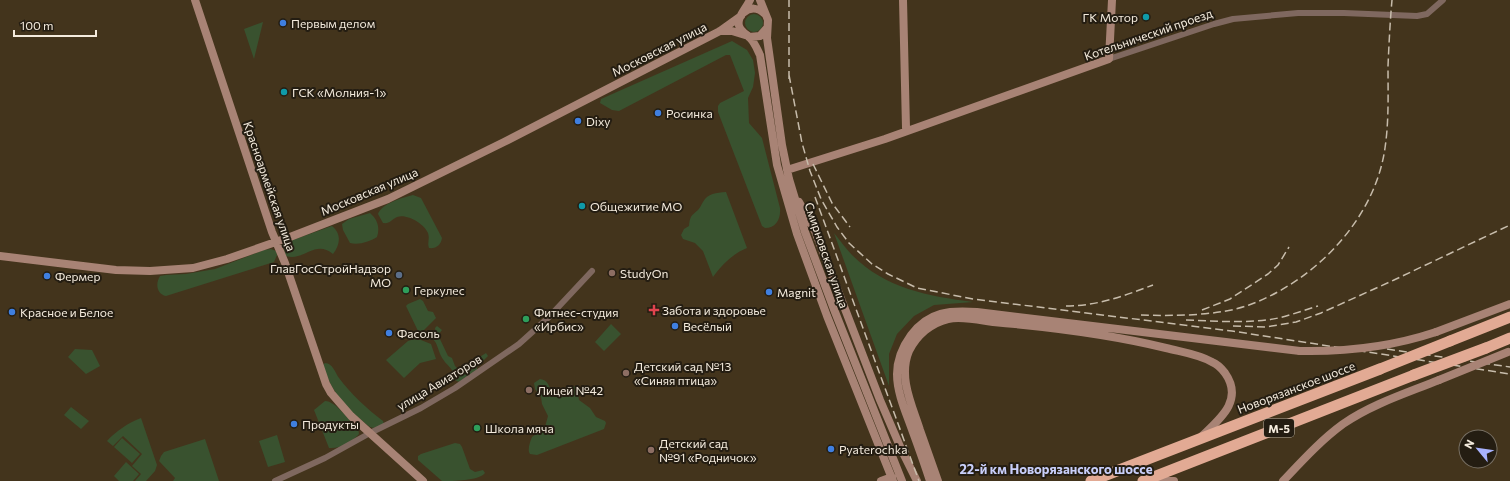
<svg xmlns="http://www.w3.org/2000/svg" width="1510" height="481" viewBox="0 0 1510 481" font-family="Commissioner,sans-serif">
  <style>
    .green { fill: #39522f }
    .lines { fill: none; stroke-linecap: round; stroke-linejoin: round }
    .street { stroke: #7f685f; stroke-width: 6 }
    .secondary { stroke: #a88375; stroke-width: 8 }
    .highway { stroke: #e2aa94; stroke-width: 11 }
    .rail { stroke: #c7bcab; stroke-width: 1.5; stroke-dasharray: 8 4; stroke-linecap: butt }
    .secondary-bridge { stroke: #a88375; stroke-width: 8 }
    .highway-bridge { stroke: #e2aa94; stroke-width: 11 }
    .culture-dot { fill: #0f9aa8; stroke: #241d12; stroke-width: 1.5 }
    .shop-dot { fill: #3f7fe0; stroke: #241d12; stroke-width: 1.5 }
    .education-dot { fill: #8d6e63; stroke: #241d12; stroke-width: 1.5 }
    .service-dot { fill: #5c6f8a; stroke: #241d12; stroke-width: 1.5 }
    .leisure-dot { fill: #2e9e5b; stroke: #241d12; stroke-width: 1.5 }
    .health-dot { fill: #e0444e; stroke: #241d12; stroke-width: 1.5 }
    .labels { text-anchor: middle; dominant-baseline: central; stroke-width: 4; stroke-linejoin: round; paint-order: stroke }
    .shield { fill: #241d12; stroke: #b6ada0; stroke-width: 1 }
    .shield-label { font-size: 11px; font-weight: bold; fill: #f4ebdd }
    .poi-label { font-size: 12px; fill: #f4ebdd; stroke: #241d12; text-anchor: start }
    .street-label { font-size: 12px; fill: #f4ebdd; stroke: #241d12 }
    .neighbourhood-label { font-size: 13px; font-weight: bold; fill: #c9cffa; stroke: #241d12 }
  </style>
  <rect width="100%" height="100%" fill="#43341c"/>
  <path class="green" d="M745 23a9 9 0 1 1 18 0a9 9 0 1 1-18 0Z
    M263,22L254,59L244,29Z
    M732,41L747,50L753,60L755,73L753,87L748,98L749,123L762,138L780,208C781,219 776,228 765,228L762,226L718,112V106L720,103L744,91L730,55H726L619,111L612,110L600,103L601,99Z
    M726,192L747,248C732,254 722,265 713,277L703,251L695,243L683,239L681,235L684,229L689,226C690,216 691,216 698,210C700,208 701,205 703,202C708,193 716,193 726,192Z
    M413,195L421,198L442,238C441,245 436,249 429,248C427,243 430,239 428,233C425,224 406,213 397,217C391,220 390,224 383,223L378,214C381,204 404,197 413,195Z
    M370,213C378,220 380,228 377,237C369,242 359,245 350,243L343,230L342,224L349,219Z
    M332,226C342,234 340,245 333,254C315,239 303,262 286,256L283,246L290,241Z
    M834,233C840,240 845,248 852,255C886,289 928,296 973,302L934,305L914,316L897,334L889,354V386Z
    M271,249L276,251L277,255L274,262L166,296C157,294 155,284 160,276L166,275L186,274L215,269L264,250Z
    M420,299L423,301L428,311L433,312L436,318L421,333L418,331L406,306L408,304Z
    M611,324L621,334L604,351L595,342Z
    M437,326L442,330L438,335L448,356L452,358L455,366L459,370L486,353L488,356L477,367V370L459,382L455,380C454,367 446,366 441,356C437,348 438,342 430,337L436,334L435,328Z
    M414,339L421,340L431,344L436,359L420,363L404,378L386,360L408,341Z
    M75,349L92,350L100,366L86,374L68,357Z
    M325,363C333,363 335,373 339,378C351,394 367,409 383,421L384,424L374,428L370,427C347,409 332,394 323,365Z
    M540,379C549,380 548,387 554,393C563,393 569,384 578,387L579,391L578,395L579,400L590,408L596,417L605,421L606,423L604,429L537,455L530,454C527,450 530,442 532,437L536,434L538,431L545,427L548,416L542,404L541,397L535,389L534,383Z
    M325,401C336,401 349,421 358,428L359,434C352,442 340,449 329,448L314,410Z
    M71,407L89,421L81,429L64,415Z
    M141,418L157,465L155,471L146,481H135L141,474L132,466L142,454L123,436L113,446L107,441C116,431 128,423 141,418Z
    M277,435L285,462L268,467L259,441Z
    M122,438L140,454L132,463L114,447Z
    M205,439L219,481H173L175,478L159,461L161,456L164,452Z
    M455,443L460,444L462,447L470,469L475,472L483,470L485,473C478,481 453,481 442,481L418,460V456L421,454Z
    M126,462L139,474L133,481H119L114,476Z"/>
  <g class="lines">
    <path class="street" d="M1109,59L1214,24L1233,19L1298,13H1344L1417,16L1427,14L1443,0
      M275,481L325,458L370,433L421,408L455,388L519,344L549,317L592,271"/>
    <path class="secondary" d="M195,0L272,232L285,263L326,384L331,393L351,416L423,481
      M750,0C747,6 743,11 740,17C735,28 744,32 750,38C755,43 757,49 760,55L777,165L797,234L827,316L893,481
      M760,0L768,20L767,38L782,145L789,179L805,232L835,312L902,481
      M903,0L906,128
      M743,13C750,7 758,7 765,14
      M720,31H732L745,35
      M749,37L760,36L767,28
      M787,170L885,139L1109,59L1112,0
      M799,202L815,231L880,400L902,451L917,481
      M0,256L116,270L150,271L193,268L227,259L290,237L388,199L504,142L720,31L741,16
      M1436,332L1510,304
      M881,481L892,477
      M930,481C924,462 917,443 910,424C904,408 897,391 897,374C897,359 903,346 911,335C929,311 950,310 977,312L1300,351
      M938,481C932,464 926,447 920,430C912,405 898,377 909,351C917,335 931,323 948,319C962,316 979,320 993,322C1051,327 1109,334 1166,348C1181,352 1198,354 1212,362C1217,364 1222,369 1225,373C1244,400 1220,419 1202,436
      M1148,481H1174
      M1283,481C1302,461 1321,440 1343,424C1372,404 1407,393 1439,380"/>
    <path class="highway" d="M1450,341L1510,317
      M1486,348L1510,338
      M1091,481L1380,369
      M1143,481L1414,375"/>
    <path class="rail" d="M789,75L802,143L810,171L821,199L837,227L849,243L872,264L888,274L917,288L973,299L1232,331L1510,374
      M789,79V0
      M813,164L832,203L850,227
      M815,197L919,481
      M1066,306C1097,306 1124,296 1153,285
      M1202,310L1230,299L1268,274L1278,265L1289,247
      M1141,315C1173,316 1219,316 1249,305C1315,281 1375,219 1385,148C1389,121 1388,93 1388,66C1389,44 1390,22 1392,0
      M1186,320C1213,321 1240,323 1267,320C1284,318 1301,311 1318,306
      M1233,326L1266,327L1296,322L1321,313L1394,280L1510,225
      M1387,349L1510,367"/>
    <path class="secondary-bridge" d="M1300,351C1348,352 1391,347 1436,332
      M1439,380L1508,352"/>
    <path class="highway-bridge" d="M1380,369L1450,341
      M1414,375L1486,348"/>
  </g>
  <g class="culture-dot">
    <circle cx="1146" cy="17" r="4"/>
    <circle cx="284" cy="92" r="4"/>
    <circle cx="582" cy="206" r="4"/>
  </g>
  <g class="shop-dot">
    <circle cx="283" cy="23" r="4"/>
    <circle cx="658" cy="113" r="4"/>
    <circle cx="578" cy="121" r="4"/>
    <circle cx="47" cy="276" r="4"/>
    <circle cx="769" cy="292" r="4"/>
    <circle cx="12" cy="312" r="4"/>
    <circle cx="675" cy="326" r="4"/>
    <circle cx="389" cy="333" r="4"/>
    <circle cx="294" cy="424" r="4"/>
    <circle cx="831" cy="449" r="4"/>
  </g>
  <g class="education-dot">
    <circle cx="612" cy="273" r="4"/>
    <circle cx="626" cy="373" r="4"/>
    <circle cx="529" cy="390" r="4"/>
    <circle cx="651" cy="450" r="4"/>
  </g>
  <circle class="service-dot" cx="399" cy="275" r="4"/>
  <g class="leisure-dot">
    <circle cx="406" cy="290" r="4"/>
    <circle cx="526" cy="319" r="4"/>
    <circle cx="477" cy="428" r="4"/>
  </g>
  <path class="health-dot" d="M652 304h4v4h4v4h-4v4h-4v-4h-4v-4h4z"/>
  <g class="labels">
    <rect class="shield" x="1264" y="419" width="30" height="18" rx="3"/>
    <g class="shield-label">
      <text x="1279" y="428">М-5</text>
    </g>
    <g class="poi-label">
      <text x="1138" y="17" text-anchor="end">ГК Мотор</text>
      <text x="291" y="23">Первым делом</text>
      <text x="292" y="92">ГСК «Молния-1»</text>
      <text x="666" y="113">Росинка</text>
      <text x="586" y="121">Dixy</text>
      <text x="590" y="206">Общежитие МО</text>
      <text x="391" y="268" text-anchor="end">ГлавГосСтройНадзор<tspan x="391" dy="14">МО</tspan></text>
      <text x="620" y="273">StudyOn</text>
      <text x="55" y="276">Фермер</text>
      <text x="414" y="290">Геркулес</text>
      <text x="777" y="292">Magnit</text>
      <text x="662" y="310">Забота и здоровье</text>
      <text x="20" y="312">Красное и Белое</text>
      <text x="534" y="312">Фитнес-студия<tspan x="534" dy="14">«Ирбис»</tspan></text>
      <text x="683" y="326">Весёлый</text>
      <text x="397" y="333">Фасоль</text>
      <text x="634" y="366">Детский сад №13<tspan x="634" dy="14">«Синяя птица»</tspan></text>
      <text x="537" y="390">Лицей №42</text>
      <text x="302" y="424">Продукты</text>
      <text x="485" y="428">Школа мяча</text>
      <text x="659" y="443">Детский сад<tspan x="659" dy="14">№91 «Родничок»</tspan></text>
      <text x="839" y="449">Pyaterochka</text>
    </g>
    <g class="street-label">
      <text transform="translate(1148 34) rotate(-19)">Котельнический проезд</text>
      <text transform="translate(659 49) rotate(-27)">Московская улица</text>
      <text transform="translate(270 186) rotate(71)">Красноармейская улица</text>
      <text transform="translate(369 191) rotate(-23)">Московская улица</text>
      <text transform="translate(827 255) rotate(71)">Смирновская улица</text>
      <text transform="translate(439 382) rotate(-31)">улица Авиаторов</text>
      <text transform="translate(1296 387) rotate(-21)">Новорязанское шоссе</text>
    </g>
    <g class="neighbourhood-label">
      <text x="1056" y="469">22-й км Новорязанского шоссе</text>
    </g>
  </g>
  <g transform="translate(1478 449) rotate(299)"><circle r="19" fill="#241d12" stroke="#776f63"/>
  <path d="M0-3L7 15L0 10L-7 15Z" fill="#a7b1fc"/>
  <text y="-6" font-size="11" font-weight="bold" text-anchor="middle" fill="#f4ebdd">N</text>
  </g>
  <path d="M14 30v6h82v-6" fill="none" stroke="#f4ebdd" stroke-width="2"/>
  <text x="20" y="30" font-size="12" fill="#f4ebdd" stroke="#241d12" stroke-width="3" paint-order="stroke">100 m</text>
</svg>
